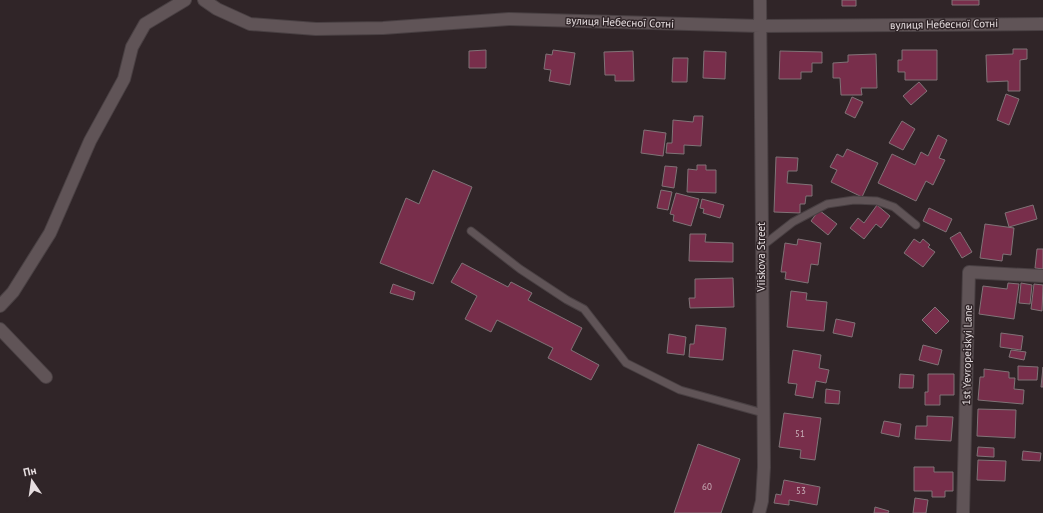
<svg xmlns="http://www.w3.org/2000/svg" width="1043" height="513" viewBox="0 0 1043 513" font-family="'PT Sans',sans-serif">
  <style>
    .building { fill: #782e4b; stroke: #807377 }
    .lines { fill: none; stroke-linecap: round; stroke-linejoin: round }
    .lane-casing { stroke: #494043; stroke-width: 9 }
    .street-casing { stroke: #494043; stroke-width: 14 }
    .lane { stroke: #605457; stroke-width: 7 }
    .street { stroke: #605457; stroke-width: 12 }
    .labels { text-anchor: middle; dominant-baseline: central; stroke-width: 3; stroke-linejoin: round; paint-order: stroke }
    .number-label { font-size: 9px; fill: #cab2bb }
    .street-label { font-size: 11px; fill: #e6dee0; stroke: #302528 }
  </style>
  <rect width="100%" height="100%" fill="#302528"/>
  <path class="building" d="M842,0H856V6H842Z
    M952,0H979V5H952Z
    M1013,49H1027V59L1020,60V91H1008V81L987,82L986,55L1013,54Z
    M486,50V68H469V51Z
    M553,50L575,53L570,85L549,81L551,70L544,69L546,54L552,55Z
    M902,50H937V80H905V72H898V60H902Z
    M633,51L634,81H615V75H605L604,52Z
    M704,51L726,52L725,79L703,78Z
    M780,51L822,52V63H812V72H801V79H779Z
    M876,54L877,88H861L862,95H841L840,78H833V63L848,62V55Z
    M673,58H688L687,82H672Z
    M919,82L927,91L911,105L903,96Z
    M1006,94L1019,99L1009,125L997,120Z
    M852,97L863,102L855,118L845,113Z
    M694,116H703L701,146L684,145V154L666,153L667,143H672L673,120L693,122Z
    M902,121L915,129L903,150L889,143Z
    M644,130L666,133L663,156L641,153Z
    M938,135L947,140L939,158L945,160L933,185L926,181L916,201L878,183L892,154L915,165L921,152L928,156Z
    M847,149L878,163L862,197L831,182L837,170L830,167L837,154L843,157Z
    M776,157L798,158L797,171H788L787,183L812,185V196H806L805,204H800V213L774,212Z
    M697,165H706V170H716V193L687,192L688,169L697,170Z
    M665,166L677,167L674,188L662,186Z
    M433,170L472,187L433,284L380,263L406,198L419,204Z
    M661,190L672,192L668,210L657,208Z
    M676,193L699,199L691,226L673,221L674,215L670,214Z
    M702,199L724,205L720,218L703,213L704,209L700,208Z
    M877,205L890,216L881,228L876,224L864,239L850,228L858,218L864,223Z
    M1033,205L1037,219L1009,227L1005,213Z
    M929,208L952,219L946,232L923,221Z
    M819,210L837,224L828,235L811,221Z
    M985,224L1014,228L1011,255L1003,254L1002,261L980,258Z
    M960,232L972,252L962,258L950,238Z
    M690,234H706L705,242L733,243V262L689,261Z
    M798,239L821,243L818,265L811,264L808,283L785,279L786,272H781L785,243L797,245Z
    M914,239L920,243L923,239L930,245L928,247L935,252L923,267L904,253Z
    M1037,249H1043V269L1035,268Z
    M462,263L508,287L511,282L532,293L528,300L582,328L571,350L599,365L591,380L548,358L553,348L497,320L491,332L465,319L477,296L451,282Z
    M733,278L734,307L690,308L689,298H695V279Z
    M1008,283L1019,284L1014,319L979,314L983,286L1007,289Z
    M1021,283L1032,285L1030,304L1019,303Z
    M393,284L415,292L413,300L390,293Z
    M1034,284L1043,285L1042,311L1031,309Z
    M791,291L807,293L806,300L827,302L824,331L787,327Z
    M935,307L949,321L936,334L922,320Z
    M836,319L855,323L852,337L833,333Z
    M696,325L726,328L723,360L689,357L690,344H694Z
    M1001,333L1023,336L1021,350L1000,347Z
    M669,334L686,337L684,355L667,353Z
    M923,345L942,350L938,365L919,360Z
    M793,350L821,355L819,368L829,370L826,383L816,381L813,398L795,395L797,384L788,383Z
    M1011,350L1026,352L1024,360L1009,357Z
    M1018,366L1038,367L1037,380H1018Z
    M1043,367V387H1041Z
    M984,369L1009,372V378H1015L1014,389L1024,390L1023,404L978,400L980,377H984Z
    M900,374L914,375L913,388H899Z
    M928,374H954V395H940V405H925V392H928Z
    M826,389L840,391L839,404L825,403Z
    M978,409L1016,410L1015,438L977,436Z
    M784,413L821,418L815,460L800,458L801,450L779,447Z
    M927,416L953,417L951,441L915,439L916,426H927Z
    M884,421L901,424L899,437L881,433Z
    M698,444L740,459L721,513H674Z
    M978,447L994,448V457L977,456Z
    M1023,451L1041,453L1040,461L1022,460Z
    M978,460L1006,461L1005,481L977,480Z
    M914,467H934V472H953V491H945V497H932V491H914Z
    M784,480L820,487L817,505L789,500V505L774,503L776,494L781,495Z
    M915,498L928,500L926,513H913Z
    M875,507L889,511L888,513H874Z"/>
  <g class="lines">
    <g class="lane-casing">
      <path id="lane" d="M471,231L520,269L567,300L584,309L626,363L680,390L763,413
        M761,247L793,222L827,204L854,200L877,201L894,207L916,225"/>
    </g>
    <g class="street-casing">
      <path id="street" d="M204,0L217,9L250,24L316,29L383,28L509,19L760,26L1043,24
        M0,306L13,292L50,233L90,141L124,79L132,47L145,24L185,0
        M0,329L46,377
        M759,513L762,501L764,467L760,0
        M963,513L969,272L1043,276"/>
    </g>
    <use href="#lane" class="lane"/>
    <use href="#street" class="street"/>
  </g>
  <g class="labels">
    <g class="number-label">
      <text x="800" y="433">51</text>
      <text x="707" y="486">60</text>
      <text x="801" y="490">53</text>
    </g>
    <g class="street-label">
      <text transform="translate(620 22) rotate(2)">вулиця Небесної Сотні</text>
      <text transform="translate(944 24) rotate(-1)">вулиця Небесної Сотні</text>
      <text transform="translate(761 257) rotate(-90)">Viiskova Street</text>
      <text transform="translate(967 355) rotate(-89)">1st Yevropeiskyi Lane</text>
    </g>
  </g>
  <g transform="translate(32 481) rotate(347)" stroke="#302528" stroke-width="3" paint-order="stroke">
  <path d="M0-3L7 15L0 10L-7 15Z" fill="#e6dee0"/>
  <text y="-6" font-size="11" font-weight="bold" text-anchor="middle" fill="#e6dee0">Пн</text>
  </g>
</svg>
